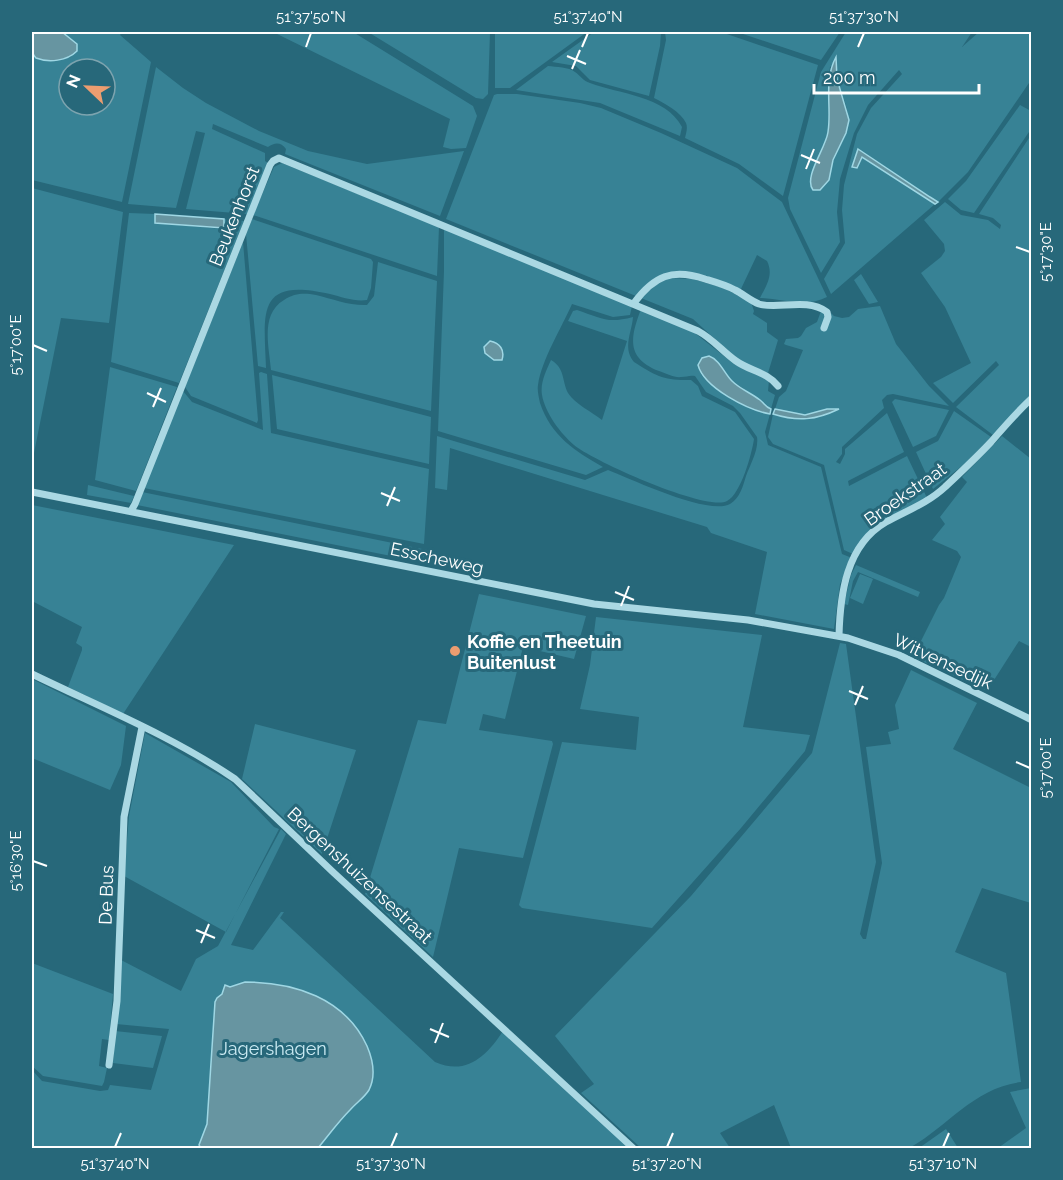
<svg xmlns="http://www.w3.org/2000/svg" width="1063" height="1180" viewBox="0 0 1063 1180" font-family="Raleway,sans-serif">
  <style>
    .green { fill: #378295; fill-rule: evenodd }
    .water { fill: #6795a1; stroke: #9fd7e4; stroke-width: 1.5 }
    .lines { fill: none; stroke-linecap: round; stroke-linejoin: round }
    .minor { stroke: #aad8e3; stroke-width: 7 }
    .ticks { fill: none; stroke: #fff; stroke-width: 2 }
    .poi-dot { fill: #ec9d70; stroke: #27687a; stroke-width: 2 }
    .labels { text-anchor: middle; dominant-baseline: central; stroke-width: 6; stroke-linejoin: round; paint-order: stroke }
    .street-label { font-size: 18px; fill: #fff; stroke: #27687a }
    .poi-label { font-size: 18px; font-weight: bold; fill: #fff; stroke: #27687a; text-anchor: start }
    .park-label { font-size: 18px; fill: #ccebf3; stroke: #27687a }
    .neatline { fill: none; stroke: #fff; stroke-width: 2 }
    .ticks-label { font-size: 15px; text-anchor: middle; fill: #fff }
  </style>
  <rect width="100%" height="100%" fill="#27687a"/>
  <path class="green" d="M62,32H122L120,35L151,62L122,202L32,180V52L53,60L71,57L74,41ZM69,69H105V105H69Z
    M273,32H353L473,106L477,116L466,148L451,149L443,147L450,119Z
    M368,32H490L488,94L483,99L476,98Z
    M495,32H587L510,88H495Z
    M594,32H661L660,46L649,96L590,80L576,66L552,62Z
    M665,32H721L818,65L783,196L739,164L685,138C686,133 688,128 686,123C681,112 664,103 654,98L666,40Z
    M737,32H840L821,60Z
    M846,32H972L962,47L979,32H1031V80L968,172L938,202L857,149L861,156L935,204L831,294L824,279L845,243L842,210L844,185L857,134L871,108L902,74L899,70L868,105L854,133L840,179L837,212L840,242L821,273L790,209L788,198L821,72ZM837,62C834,87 849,100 848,122C847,142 831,156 830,176L810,178L828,134L829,74L830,67Z
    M548,66C556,67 569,67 575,72C581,76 583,81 590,83C619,94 666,96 682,127L680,136L600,103L516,90Z
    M156,67L183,88L206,103L259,131L308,151L367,164L464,151L440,216L285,154L286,149C281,142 275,142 268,147L213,124L212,129L265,153V161L268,163L247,214L186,209L205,133L196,131L176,208L128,204Z
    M497,94H517L580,103L601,108L661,133L737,168L782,202L827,297C806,308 783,299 760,298C766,286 774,275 767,261L757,255L740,291L672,273L636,296L446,219L494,95Z
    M1020,105L1031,111V129L974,213L961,210L948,199L966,181Z
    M1031,135V394L993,435L956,407L999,365L996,361L953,403L933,383L971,363L945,307L921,273L941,257L945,251L944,244L924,220L945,202L961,215L988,220L1000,229L1001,225L993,218L979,214Z
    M282,163L439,227L437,276L253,215L274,167Z
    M32,188L123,212L109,323L61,318L32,463Z
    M129,213L155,214V223L223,229L224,219L244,221L179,383L111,362Z
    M252,219L371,259L373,262L371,288L367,300C355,302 342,297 330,294C256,277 264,312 266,368L258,366L246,234Z
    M444,229L632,306L630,315L613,317L572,304C561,329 542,359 538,385C537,391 539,398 540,403C551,436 575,451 603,467L586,475L438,431L444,271Z
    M243,242L258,420L257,423L191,396L185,387Z
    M378,262L437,281L431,411L271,370C269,347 260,314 284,300C295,293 304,293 316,295C333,299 350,306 367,305L374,296Z
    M861,274L878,302L869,304L854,280Z
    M669,278L693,279L723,288L751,302L754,311L753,314L767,323V332L778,340L768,373L739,361L693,319L641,298L656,285Z
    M880,306L896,344L929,386L949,406L893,394L887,395L882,400L884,408L842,447V454L836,462L840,464L845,454V449L887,413L904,452L848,481L849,486L907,456L927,498L880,524L853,554L844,550L824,465L773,444L768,437L773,414C797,422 816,420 838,409H827L805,415L775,409L779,397L786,391L803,350L786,345L784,344L786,339L798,338L801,336L806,328L817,322L821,311L825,307L834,316L842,318L849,317L858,309Z
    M641,309L691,330L734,364L769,380L768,391L775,395L771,409L765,407L760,400L731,380L714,358L705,357L699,362C700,365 699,369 700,372C706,388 754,411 770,414L765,432L768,445L821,467L842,554L852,558L840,584L834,629L755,614L767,552L711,533L707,527L450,448L447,490L435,488L437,436L585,480L608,470C631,479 709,516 730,504C740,498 743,486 746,476C750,465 759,450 757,437L740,413L733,406L706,392L695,376C689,375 687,377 681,377C675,378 665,373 659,371C626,358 630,338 641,309Z
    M577,310C601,318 607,324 633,317C632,332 622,348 634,362C656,376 665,381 691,380L698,386L702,396L735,412L754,439C752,453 741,494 727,501C707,512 593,461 574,445C561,434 545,413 542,395C540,383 546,371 551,360C565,368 562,381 568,393C575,404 592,412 602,420L627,341L568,321L573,311Z
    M110,367L177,387L136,491L95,480Z
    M261,372L267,374L271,433L429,469L424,544L144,488L183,391L192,402L263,430L259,373Z
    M272,375L431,417L429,464L277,429Z
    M895,399L949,410L936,436L913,447L892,402Z
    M954,411L991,437L967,462L933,489L916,452L938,441Z
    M1002,436L1031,459V647L1019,641L987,691L913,657L939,605L944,598L961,557L957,551L932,540L945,524L940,517L967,482L962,477Z
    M88,485L134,496L131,503L87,495Z
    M142,492L432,551L431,564L137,505Z
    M32,505L234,545L123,714L68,687L82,650V647L76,643L82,627L32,601Z
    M856,565L920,592L918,597L858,572L853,581L848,605L844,604L851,575Z
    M860,574L873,579L863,604L850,598Z
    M479,594L586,616L574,659L523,647L505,719L483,714L479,730L552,741L553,744L523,858L459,848L433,957L365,894L418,720L446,724Z
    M596,617L762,635L743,727L810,735L805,751L741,828L652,928L522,908L519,905L562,742L636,750L639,717L580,709L590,665Z
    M840,643L846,644L876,862L860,934L863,939H866L882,863L866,747L891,744L888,732L899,729L895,705L911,670L977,703L953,749L1031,788V903L982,888L955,952L1006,973L1021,1082C974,1088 948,1126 911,1147C902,1152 808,1149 791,1148L774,1105L720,1133L730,1148H641L581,1093L594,1084L555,1036L691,896L812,753Z
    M32,679L126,726L121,765L110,790L32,758Z
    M255,724L356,750L322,854L242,779Z
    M145,733L231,782L274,827L279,829L226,932L124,876L129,816Z
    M281,829L286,834L231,945L253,950L281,912H284L280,918L435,1062C466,1076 487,1056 503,1031L634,1148H32V1070L42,1081L100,1091L108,1090L110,1085L151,1090L169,1029L116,1024L121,960L181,991L196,959L218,946Z
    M32,963L113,994L109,1040L102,1039L99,1066L107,1068L104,1082L102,1086L43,1076L32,1066Z
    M115,1031L162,1036L153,1068L113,1063Z
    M1031,1088V1148H998L1026,1128L1010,1092Z
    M946,1129L958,1148H919Z"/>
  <path class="water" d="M34,32H62L77,44V51C67,61 49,63 36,58C29,50 31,41 34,32Z
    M836,57L837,79L849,120L846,133L833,160L829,180L820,190H813C803,177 826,148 828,132C832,107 823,81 836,57Z
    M858,149L930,197L938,202L935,204L862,157L857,168L852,167Z
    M155,214L224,219V228L155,223Z
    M490,341C500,343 505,350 502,360H494L485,353L484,347Z
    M709,356C720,360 724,373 732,381C740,389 751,393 760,400C765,404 765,407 771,409L770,414C748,410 704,388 698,365L702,358Z
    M775,409L805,415L827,409H839C816,420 798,422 773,414Z
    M245,982C294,982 345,998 367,1046C373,1060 376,1076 369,1090C364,1098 356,1103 350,1110C338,1122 328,1136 318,1148H201L199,1145L207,1124L215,1002L217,998L222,994L225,985L230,987Z"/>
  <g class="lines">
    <path class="minor" d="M634,303C654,276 672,268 705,279C715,282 726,285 735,290C743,294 751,301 759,304C778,310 806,297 827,312L828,317L824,328
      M32,492L594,604L748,620L848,638L899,655L1032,720
      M131,511L135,504L270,165L273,161L279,158L698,331C713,339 723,352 736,361C750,371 767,372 778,386
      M839,636C840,595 846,545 886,522C906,511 928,503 945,487C961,472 976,458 991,442C1004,427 1017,412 1032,398
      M32,674C100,707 172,736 235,779L334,873L633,1148
      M109,1065L117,1001L124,817L142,727"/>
  </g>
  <path class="ticks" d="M306,47L311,33M582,47L588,33M858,47L864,33M567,56L586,64M572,69L580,50M801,155L820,163M806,169L814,149M1016,247L1030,252M33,345L47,351M147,393L166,402M153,407L161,388M381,493L400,501M387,506L395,487M615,592L634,600M621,606L629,586M849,691L868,699M855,705L863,686M1016,762L1030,768M33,861L47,866M196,930L215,938M201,943L209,924M430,1029L449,1037M435,1043L443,1023M115,1147L121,1133M391,1147L397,1133M667,1147L673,1133M943,1147L949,1133"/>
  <circle class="poi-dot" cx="455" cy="651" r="6"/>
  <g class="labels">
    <g class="street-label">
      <text transform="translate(234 216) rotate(-68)">Beukenhorst</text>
      <text transform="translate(905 494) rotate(-35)">Broekstraat</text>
      <text transform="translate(437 558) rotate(12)">Esscheweg</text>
      <text transform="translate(943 661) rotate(25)">Witvensedijk</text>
      <text transform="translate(360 875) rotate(43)">Bergenshuizensestraat</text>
      <text transform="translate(106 895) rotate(-88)">De Bus</text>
    </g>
    <g class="poi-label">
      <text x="467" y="641">Koffie en Theetuin<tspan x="467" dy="21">Buitenlust</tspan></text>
    </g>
    <g class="park-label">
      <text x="273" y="1048">Jagershagen</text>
    </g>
  </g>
  <rect width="1063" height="1180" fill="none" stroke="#27687a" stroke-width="66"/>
  <g transform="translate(87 87) rotate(293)"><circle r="28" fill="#27687a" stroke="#7da4af" stroke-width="1.5"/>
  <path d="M0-4.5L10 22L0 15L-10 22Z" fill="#ec9d70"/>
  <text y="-9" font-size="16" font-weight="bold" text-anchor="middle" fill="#ffffff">N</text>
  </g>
  <path d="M814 84v9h165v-9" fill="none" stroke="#ffffff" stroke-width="3"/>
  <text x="823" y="84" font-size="18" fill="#ffffff" stroke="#27687a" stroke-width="4.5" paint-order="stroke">200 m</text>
  <rect x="33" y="33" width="997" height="1114" class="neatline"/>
  <g class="ticks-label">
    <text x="311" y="22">51°37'50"N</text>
    <text x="588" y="22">51°37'40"N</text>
    <text x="864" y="22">51°37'30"N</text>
    <text transform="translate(1046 252) rotate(-90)" y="5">5°17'30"E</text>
    <text transform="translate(16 345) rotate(-90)" y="5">5°17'00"E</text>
    <text transform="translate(1046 768) rotate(-90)" y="5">5°17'00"E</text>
    <text transform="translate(16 861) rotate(-90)" y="5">5°16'30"E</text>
    <text x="115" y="1169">51°37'40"N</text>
    <text x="391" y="1169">51°37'30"N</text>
    <text x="667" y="1169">51°37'20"N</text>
    <text x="943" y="1169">51°37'10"N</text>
  </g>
</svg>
